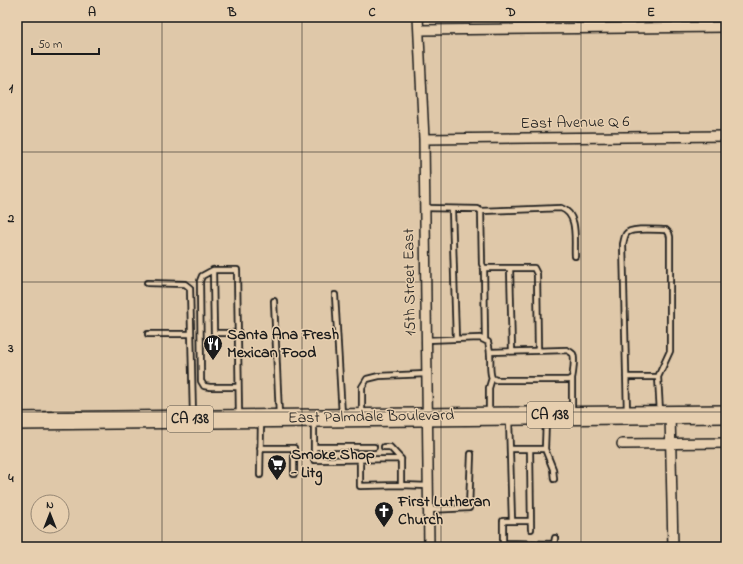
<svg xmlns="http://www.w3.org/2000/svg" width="743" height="564" viewBox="0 0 743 564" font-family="'Indie Flower',sans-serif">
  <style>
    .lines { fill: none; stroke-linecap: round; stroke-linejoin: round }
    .lane-casing { stroke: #1c1c1c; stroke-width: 8 }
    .street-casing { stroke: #1c1c1c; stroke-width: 12 }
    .highway-casing { stroke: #1c1c1c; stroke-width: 20 }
    .lane { stroke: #e7cfaf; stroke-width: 4.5 }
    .street { stroke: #e7cfaf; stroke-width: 9 }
    .highway { stroke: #e7cfaf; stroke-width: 17 }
    .grid { fill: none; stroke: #1c1c1c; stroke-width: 1; stroke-opacity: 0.55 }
    .labels { text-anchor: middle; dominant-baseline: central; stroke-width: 3; stroke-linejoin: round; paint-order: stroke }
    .shield { fill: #e7cfaf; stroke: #595248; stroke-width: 1 }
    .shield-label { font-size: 15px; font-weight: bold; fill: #1c1c1c }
    .street-label { font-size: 16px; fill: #1c1c1c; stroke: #e7cfaf }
    .poi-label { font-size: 16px; font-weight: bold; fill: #1c1c1c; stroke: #e7cfaf; text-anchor: start }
    .neatline { fill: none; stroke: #1c1c1c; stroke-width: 1.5 }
    .grid-label { font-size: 13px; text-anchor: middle; font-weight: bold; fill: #1c1c1c }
  </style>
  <rect width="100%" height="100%" fill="#dfc8a9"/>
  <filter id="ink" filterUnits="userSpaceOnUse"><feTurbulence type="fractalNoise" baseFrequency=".025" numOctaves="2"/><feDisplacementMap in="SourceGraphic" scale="8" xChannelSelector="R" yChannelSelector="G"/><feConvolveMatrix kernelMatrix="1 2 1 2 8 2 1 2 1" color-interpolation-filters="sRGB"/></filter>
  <g filter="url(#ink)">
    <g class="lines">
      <g class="lane-casing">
        <path id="lane" d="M425,208L478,209L481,211L482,264L484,268H534L537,274L538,350
          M452,209L456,339
          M481,211L561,208C579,214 574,241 575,256
          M484,268L485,339
          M510,268L512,351
          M213,270L202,276L200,281L201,381L204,386L210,387H238
          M147,283L185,284L190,288L193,416
          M335,295L342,415
          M274,301L279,415
          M238,333H214L213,270H237L239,415
          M148,334H191
          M426,340L480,338L488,342C489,346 490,351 490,355C491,363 489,371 492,378L496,380H568L572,378C573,374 575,358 573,354C571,352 569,351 567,350L490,352
          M626,377H658
          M572,378V412
          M627,413L623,244C624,241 624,237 626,234C630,227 658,230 666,230L669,233L670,237V351L658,377L660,412
          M362,414V387L367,379L379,376L426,374
          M489,414V388L492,378
          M509,419L512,521
          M314,422V460L401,459V485L428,486
          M314,447H374
          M384,447H390L401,459
          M260,448H294V474
          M510,449H545L546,420
          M530,449L531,529
          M545,449L553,469L554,479
          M360,459V486L401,485
          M260,475L261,422
          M428,510L469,508L471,454
          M531,521H503V543L554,544L555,538"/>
      </g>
      <g class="street-casing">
        <path id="street" d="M418,17L424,139L429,547
          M419,30L726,27
          M424,139L726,136
          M670,414L673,547
          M622,444L726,443"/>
      </g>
      <g class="highway-casing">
        <path id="highway" d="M17,421L726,414"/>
      </g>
      <use href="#lane" class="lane"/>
      <use href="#street" class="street"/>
      <use href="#highway" class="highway"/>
    </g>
  </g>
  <path class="grid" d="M162,17V547M302,17V547M441,17V547M581,17V547M17,152H726M17,282H726M17,412H726"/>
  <defs>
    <g id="restaurant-pin" transform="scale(1)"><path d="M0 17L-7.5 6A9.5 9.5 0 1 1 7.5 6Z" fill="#1c1c1c" stroke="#e7cfaf"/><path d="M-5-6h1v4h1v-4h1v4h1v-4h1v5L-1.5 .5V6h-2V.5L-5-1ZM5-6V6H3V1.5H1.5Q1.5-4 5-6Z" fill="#fff"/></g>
    <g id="supermarket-pin" transform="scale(1)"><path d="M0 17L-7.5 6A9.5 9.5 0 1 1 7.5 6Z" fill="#1c1c1c" stroke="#e7cfaf"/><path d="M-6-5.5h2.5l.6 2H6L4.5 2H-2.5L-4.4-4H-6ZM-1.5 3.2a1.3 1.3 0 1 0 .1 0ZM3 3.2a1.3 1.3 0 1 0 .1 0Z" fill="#fff"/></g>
    <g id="church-pin" transform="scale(1)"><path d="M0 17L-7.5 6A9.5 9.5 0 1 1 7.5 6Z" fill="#1c1c1c" stroke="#e7cfaf"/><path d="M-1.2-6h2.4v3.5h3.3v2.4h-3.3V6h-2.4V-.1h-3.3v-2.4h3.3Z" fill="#fff"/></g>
  </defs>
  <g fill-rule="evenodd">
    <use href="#restaurant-pin" x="213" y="344"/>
    <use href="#supermarket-pin" x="277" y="464"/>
    <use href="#church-pin" x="384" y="511"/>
  </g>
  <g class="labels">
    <g class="shield">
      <rect x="527" y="402" width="46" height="26" rx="3"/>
      <rect x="167" y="406" width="46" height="26" rx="3"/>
    </g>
    <g class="shield-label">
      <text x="550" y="415">CA 138</text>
      <text x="190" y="419">CA 138</text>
    </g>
    <g class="street-label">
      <text transform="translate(575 123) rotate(-1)">East Avenue Q 6</text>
      <text transform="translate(410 282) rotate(-91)">15th Street East</text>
      <text transform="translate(371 417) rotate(-1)">East Palmdale Boulevard</text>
    </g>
    <g class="poi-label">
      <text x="227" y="335">Santa Ana Fresh<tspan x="227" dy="18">Mexican Food</tspan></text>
      <text x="291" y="455">Smoke Shop<tspan x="291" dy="18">- Litg</tspan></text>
      <text x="398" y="502">First Lutheran<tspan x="398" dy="18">Church</tspan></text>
    </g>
  </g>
  <rect width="743" height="564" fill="none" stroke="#e7cfaf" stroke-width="44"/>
  <g transform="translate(50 514)"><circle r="19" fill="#e7cfaf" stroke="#968774"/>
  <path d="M0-3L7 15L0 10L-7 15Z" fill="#1c1c1c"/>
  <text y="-6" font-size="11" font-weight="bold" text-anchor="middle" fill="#1c1c1c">N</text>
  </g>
  <path d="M32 48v6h67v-6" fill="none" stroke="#1c1c1c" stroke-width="2"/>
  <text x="38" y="48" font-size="12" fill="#1c1c1c" stroke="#e7cfaf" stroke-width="3" paint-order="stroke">50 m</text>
  <rect x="22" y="22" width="699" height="520" class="neatline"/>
  <g class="grid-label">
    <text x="92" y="16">A</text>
    <text x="232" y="16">B</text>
    <text x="372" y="16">C</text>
    <text x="511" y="16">D</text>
    <text x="651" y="16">E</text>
    <text x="11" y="92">1</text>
    <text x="11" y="222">2</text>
    <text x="11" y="352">3</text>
    <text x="11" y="482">4</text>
  </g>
</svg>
